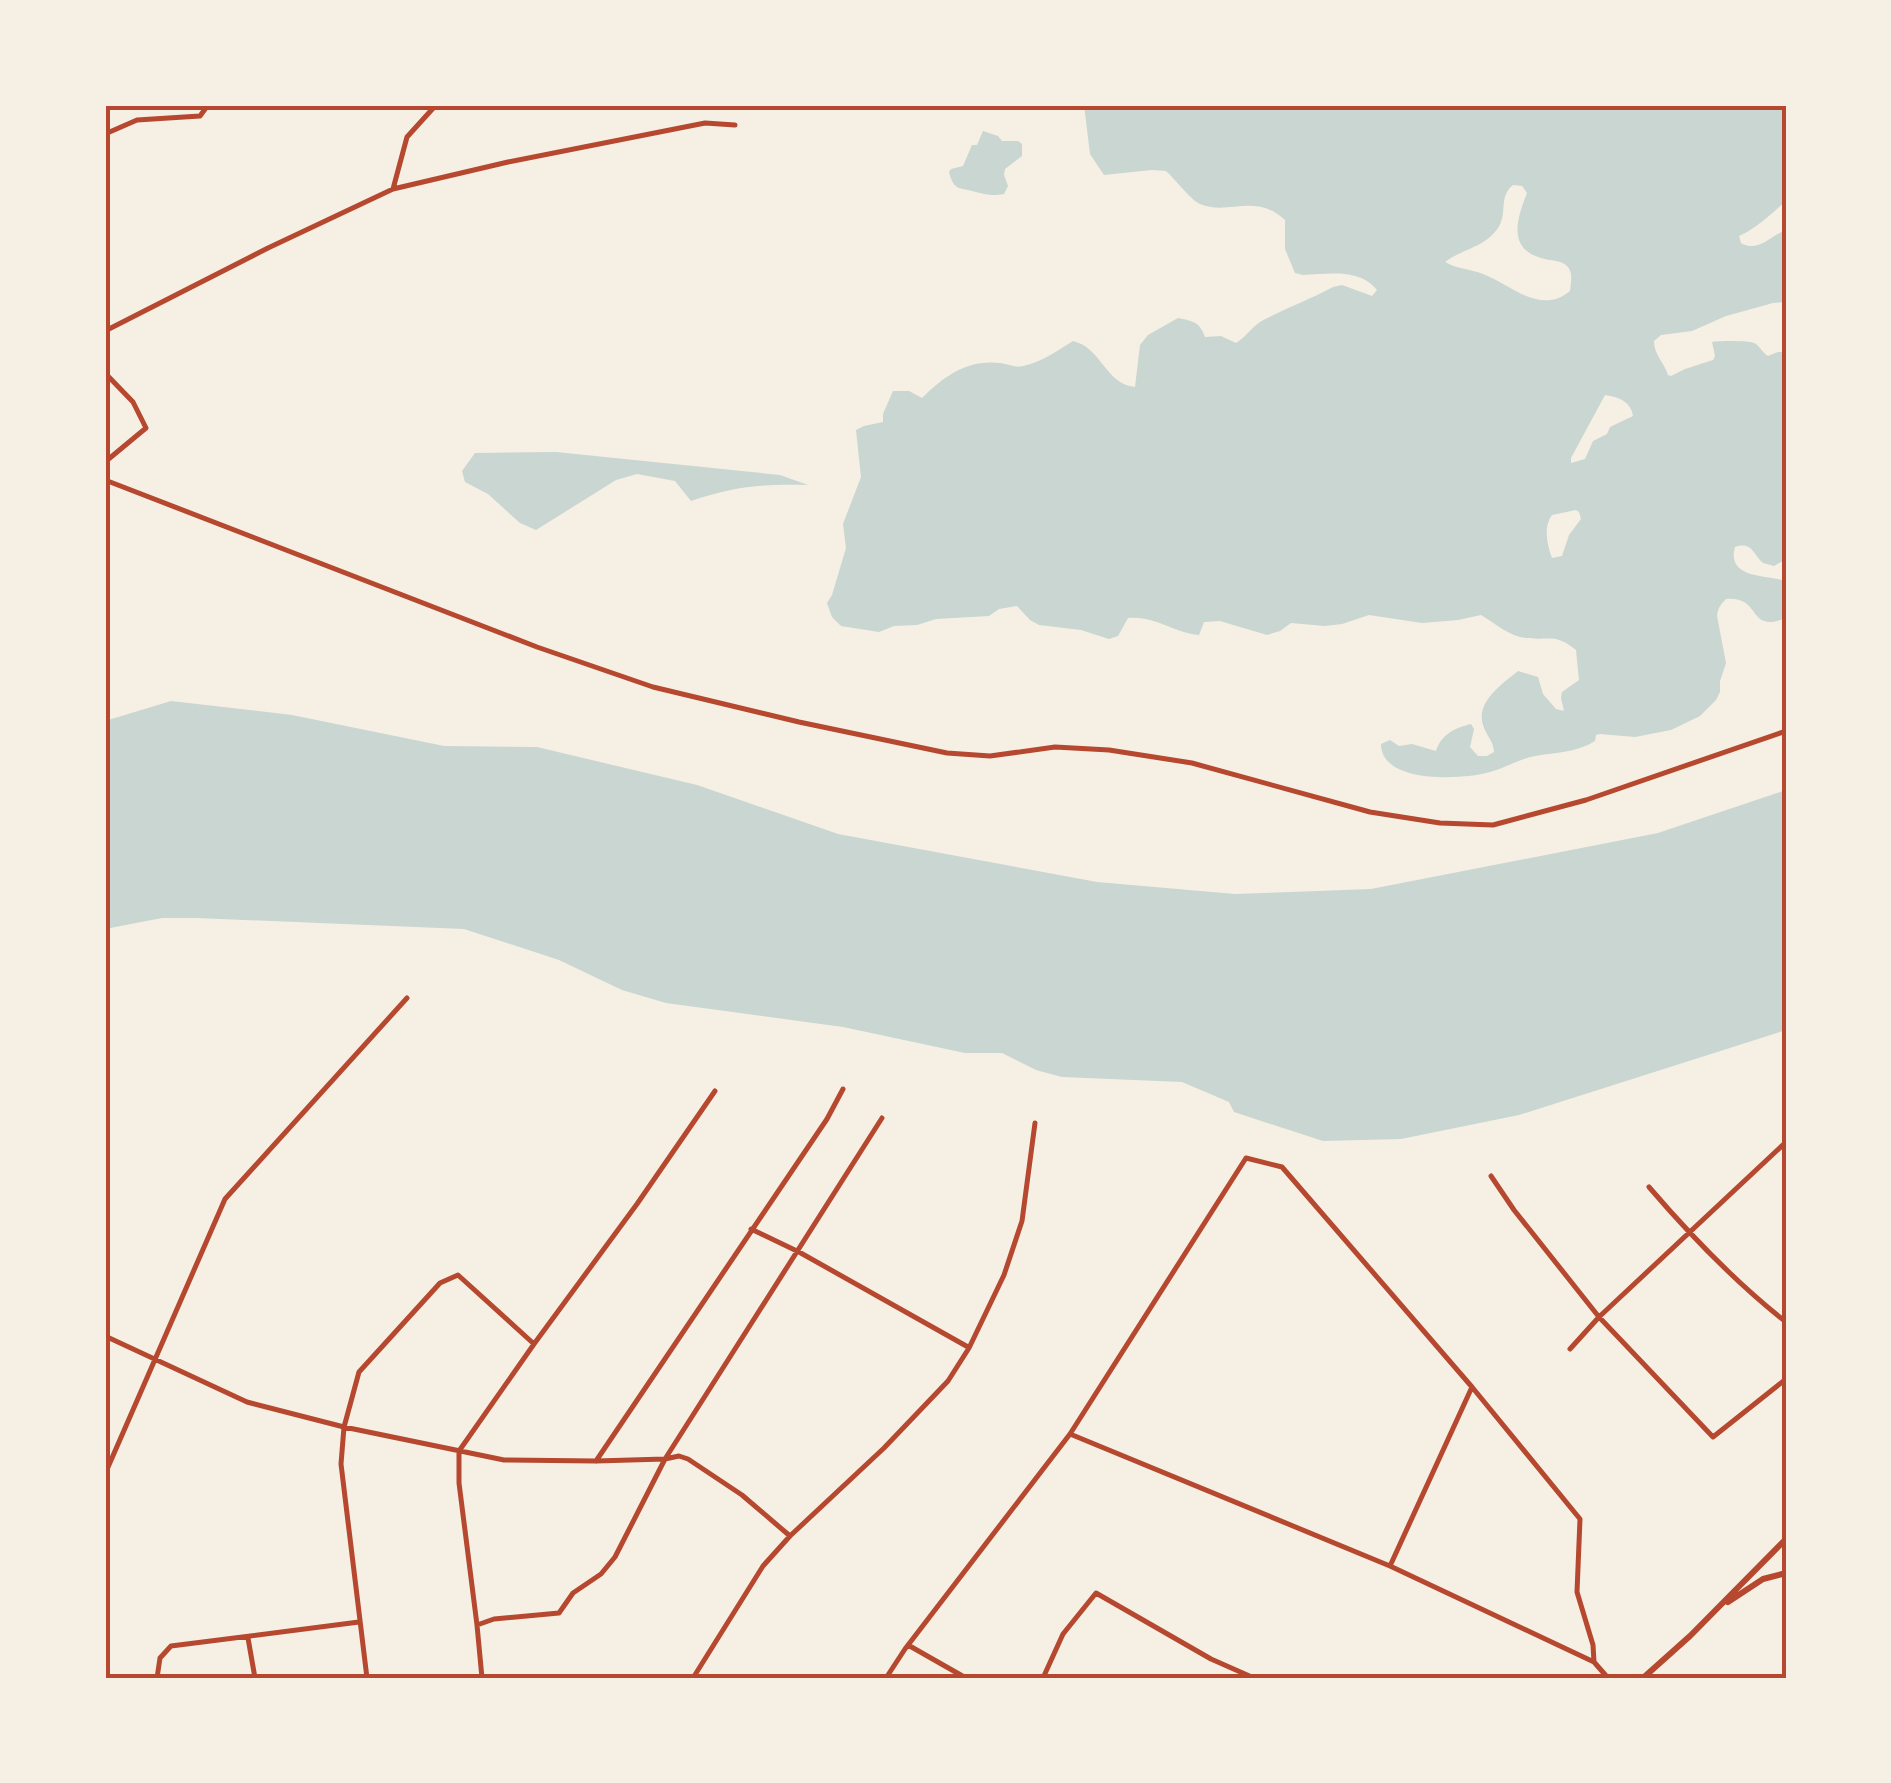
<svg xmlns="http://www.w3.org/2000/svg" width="1891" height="1783" viewBox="0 0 1891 1783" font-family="Lato,sans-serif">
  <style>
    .water { fill: #c9d6d2; fill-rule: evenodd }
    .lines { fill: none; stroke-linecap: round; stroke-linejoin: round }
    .minor { stroke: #b5482f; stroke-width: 5 }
    .tertiary { stroke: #b5482f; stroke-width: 6 }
    .neatline { fill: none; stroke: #b5482f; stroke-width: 4 }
  </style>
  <rect width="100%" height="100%" fill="#f6efe4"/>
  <path class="water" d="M1084,105H1786V201C1771,214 1757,228 1739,236L1741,243C1758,253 1770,236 1786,230V302L1773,303L1726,316L1692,331L1661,335L1654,341C1654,355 1664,362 1668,375L1671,376L1685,369L1713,360L1715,356L1712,342C1718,341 1751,340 1756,344C1760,347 1763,353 1768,356L1778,352H1786V559L1774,566L1763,563C1753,554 1752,541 1735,547C1726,579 1767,575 1786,581V618C1746,634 1763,596 1726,599C1720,605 1718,608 1717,616L1726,663L1720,681V692L1716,700L1700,716L1671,730L1635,737L1600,734L1596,735L1595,741C1576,753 1556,752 1535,756C1519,759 1505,768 1490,772C1462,780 1381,784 1381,744L1390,740L1399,746L1412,744L1436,751C1441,735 1454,728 1471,724L1474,729L1470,747L1478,756H1487L1494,752C1493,741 1489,739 1485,730C1472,704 1501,685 1518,671L1538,677L1543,694L1556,709L1564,711L1561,698L1562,692L1579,680L1576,650C1554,633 1552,641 1527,638C1510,637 1496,624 1481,615L1458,620L1422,623L1369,615L1342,624L1325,626L1291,623L1280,631L1267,635L1220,621L1204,622L1199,635C1174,633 1155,615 1128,618L1118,636L1109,639L1081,630L1039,625L1030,620L1017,606L999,609L989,616L936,619L917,625L894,626L879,632L841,626L832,617L827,603L832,595L846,548L843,524L861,477L856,430L864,426L883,422V414L893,391H909L922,398C944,376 968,359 1000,363C1009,364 1014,368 1023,366C1042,362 1057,351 1073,341C1102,348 1105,384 1135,387L1140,345L1148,335L1178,318C1193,321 1200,322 1205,337L1221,336L1236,343C1246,337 1251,328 1260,322C1283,309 1309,300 1333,287L1342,285L1372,296L1377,290C1360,268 1328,274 1303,275L1295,273L1285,249V220C1255,192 1228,216 1200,204C1191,200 1175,179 1166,171L1152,170L1104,175L1090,154ZM1513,185L1522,186L1527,193C1517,219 1506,250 1545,259C1552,261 1562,260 1568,267C1573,273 1571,283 1570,291C1540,316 1510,284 1483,274C1470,269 1457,269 1445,262C1462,249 1484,248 1498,228C1508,213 1498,197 1513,185ZM1605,395C1618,397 1631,401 1633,416L1610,427L1607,434L1593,441L1585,459L1571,463V458ZM1576,510L1579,512L1581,519L1569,535L1562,556L1552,558C1547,544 1543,527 1552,515Z
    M983,131L998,136L1002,141H1018L1022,144V156L1005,169L1004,175L1008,186L1004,194C992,196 988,195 976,192C960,187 954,192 949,172L951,169L963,166L972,145H977Z
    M556,452L780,475L808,485C760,484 736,486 691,501L675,481L637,474L616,480L536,530L520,523L488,494L465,482L462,471L475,453Z
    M171,701L292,715L444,746L537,747L697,785L838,834L1097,882L1235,894L1371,889L1658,833L1786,790V1030L1519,1115L1401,1139L1323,1141L1234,1112L1229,1102L1182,1082L1062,1077L1036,1070L1002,1053H965L843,1027L666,1003L622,990L559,960L464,929L197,918H162L105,929V721Z"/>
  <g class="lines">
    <path class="minor" d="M105,134L137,120L200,116L208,105
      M393,189L407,137L436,105
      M105,331L268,248L393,189L508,162L705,123L735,125
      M105,373L133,402L146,428L105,462
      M105,480L537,647L653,687L799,722L947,753L990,756L1055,747L1109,750L1192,763L1370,812L1440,823L1493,825L1586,800L1786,731
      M1491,1176L1514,1210L1599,1317L1713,1437L1786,1379
      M1649,1187C1691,1236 1735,1282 1786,1322
      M751,1229L799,1252L968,1347
      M105,1336L247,1402L344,1427L504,1460L596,1461L665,1459L679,1456L688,1459L742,1495L790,1536
      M1570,1349L1599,1317L1786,1142
      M1070,1434L1390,1566L1594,1662L1608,1678
      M596,1461L827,1119L843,1089
      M105,1474L225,1199L407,998
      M1390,1566L1472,1387
      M477,1625L494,1619L559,1613L573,1593L601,1574L615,1557L665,1459L882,1118
      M248,1638L255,1678
      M908,1645L966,1678
      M157,1678L160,1658L171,1646L359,1622
      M367,1678L341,1464L344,1427L359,1372L440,1283L458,1275L534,1344
      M482,1678L477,1625L459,1483V1451L534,1344L637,1204L715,1091
      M693,1678L763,1566L790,1536L884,1448L948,1381L969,1348L1004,1275L1022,1221L1035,1123
      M886,1678L905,1649L1070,1434L1246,1158L1282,1167L1472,1387L1580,1519L1577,1592L1593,1645L1594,1662
      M1043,1678L1063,1634L1096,1593L1211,1659L1254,1678"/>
    <path class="tertiary" d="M1728,1602L1763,1579L1786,1573
      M1643,1678L1690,1636L1786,1539"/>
  </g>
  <rect width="1891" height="1783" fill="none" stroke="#f6efe4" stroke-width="215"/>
  <rect x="108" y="108" width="1676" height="1568" class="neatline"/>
</svg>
